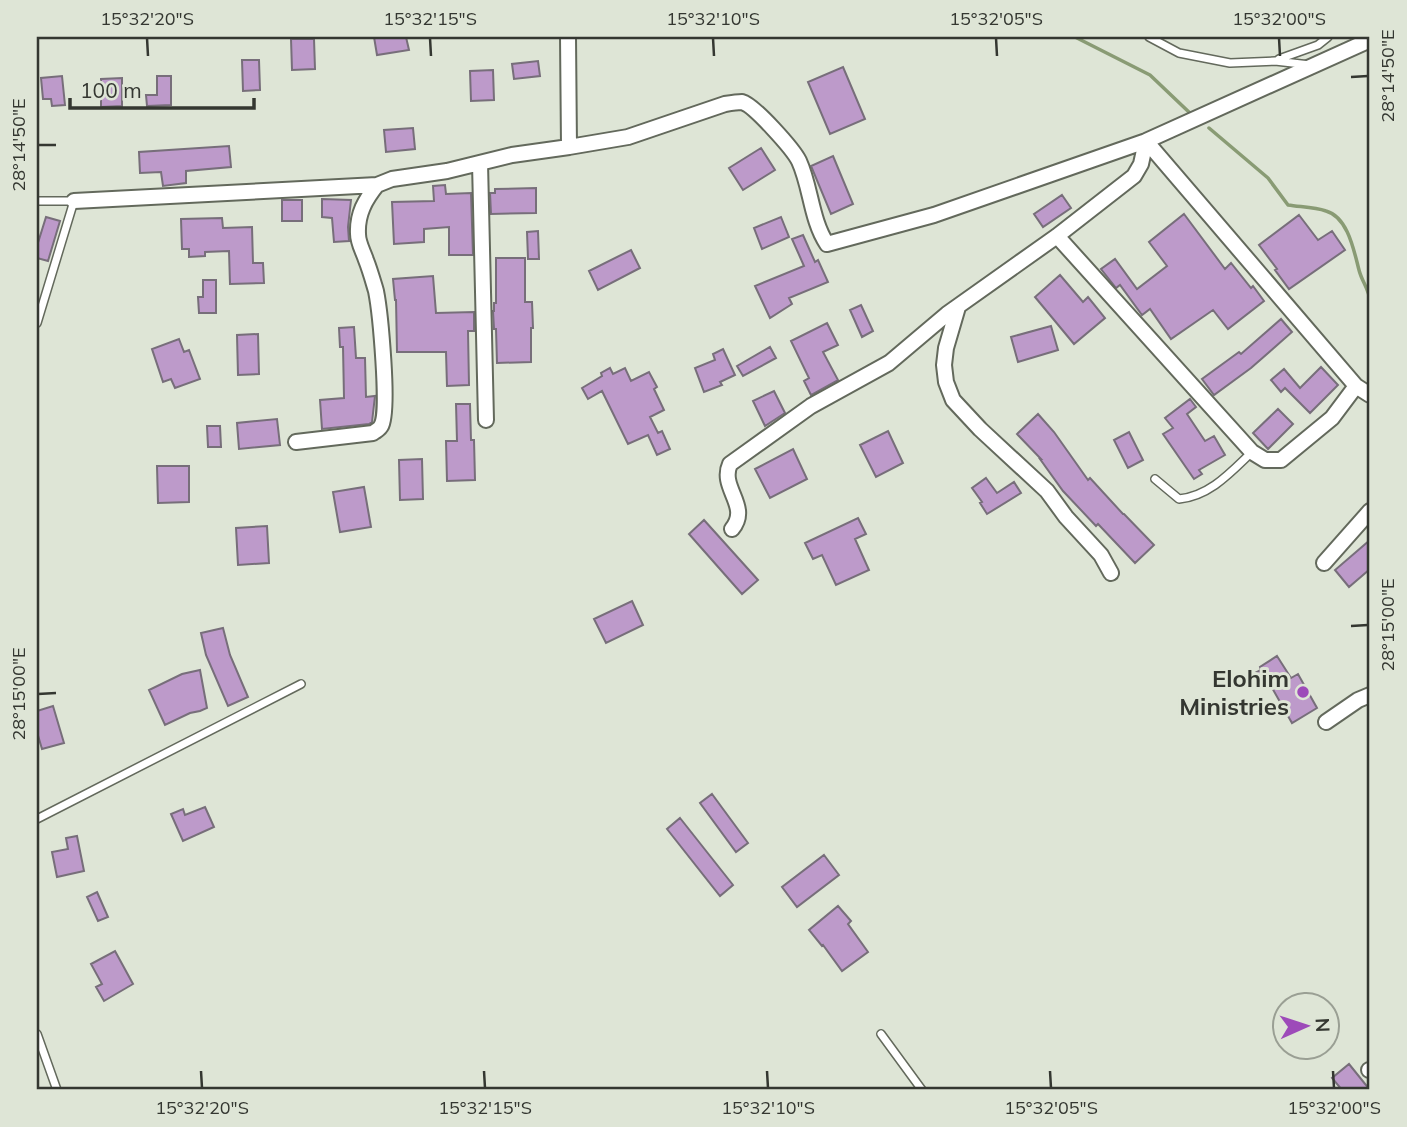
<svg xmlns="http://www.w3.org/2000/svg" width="1407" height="1127" viewBox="0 0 1407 1127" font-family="Mulish,sans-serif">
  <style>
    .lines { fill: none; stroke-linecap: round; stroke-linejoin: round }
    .stream { stroke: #899b74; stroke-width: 3.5 }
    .building { fill: #bd9aca; stroke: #776e7a; stroke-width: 2 }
    .lane-casing { stroke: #63695c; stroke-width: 10 }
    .street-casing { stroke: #63695c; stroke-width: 18 }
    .lane { stroke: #fff; stroke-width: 7 }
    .street { stroke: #fff; stroke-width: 14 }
    .ticks { fill: none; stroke: #343731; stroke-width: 2.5 }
    .poi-dot { fill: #9d4ab9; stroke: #dee5d6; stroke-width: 2.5 }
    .labels { text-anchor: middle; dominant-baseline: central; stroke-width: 6; stroke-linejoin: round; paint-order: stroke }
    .poi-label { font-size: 24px; font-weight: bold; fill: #343731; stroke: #dee5d6; text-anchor: end }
    .neatline { fill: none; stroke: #343731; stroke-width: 2.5 }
    .ticks-label { font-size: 18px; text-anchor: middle; fill: #343731 }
  </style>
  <rect width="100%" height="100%" fill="#dee5d6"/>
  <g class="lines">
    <path class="stream" d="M1075,37L1150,75L1192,115
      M1209,128L1268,178L1288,205C1300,207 1314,207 1326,211C1348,217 1354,251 1359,270C1362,282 1369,289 1370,301"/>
  </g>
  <path class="building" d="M374,37H406L409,50L377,55Z
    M291,39H314L315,69L292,70Z
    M242,60H259L260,90L243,91Z
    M538,61L540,76L514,79L512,64Z
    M843,67L865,119L830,134L808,82Z
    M493,70L494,100L471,101L470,71Z
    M62,76L65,105L52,106L51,99H43L41,78Z
    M157,76H171V105L147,106L146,95H157Z
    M122,78V106L101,107V79Z
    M413,128L415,149L386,152L384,130Z
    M229,146L231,167L186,171V183L163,186L161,172L140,173L139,152Z
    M761,148L775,170L743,190L729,168Z
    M833,156L853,204L831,214L811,166Z
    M445,185L446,194L471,193L473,255H449V227L424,229V242L394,244L392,202L434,201L433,186Z
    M536,188V213L491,214L490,193H495V189Z
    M1062,195L1071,208L1043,227L1034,214Z
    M322,199L351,200L348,227L349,241L334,242L332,218L322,217Z
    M282,200H302V221H282Z
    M1184,214L1225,269L1231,263L1251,288L1253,286L1264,301L1228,329L1213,310L1171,339L1150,309L1142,315L1120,285L1116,288L1101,269L1115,259L1137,289L1167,266L1149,242Z
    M1299,215L1318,240L1332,231L1345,250L1289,289L1275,270L1277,269L1259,245Z
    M46,217L60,221L48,261L37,258V246Z
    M781,217L789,237L762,249L754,228Z
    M222,218L223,228L252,227L253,263H263L264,283L230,284L229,251L205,252V256L189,257V249H182L181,219Z
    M538,231L539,259H528L527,232Z
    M803,235L815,262L818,260L828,282L789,298L792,304L770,318L755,286L804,266L792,239Z
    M631,250L640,268L598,290L589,271Z
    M496,258H525V302H532L533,328H531V362L497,363L496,329H494L493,311H494V303H496Z
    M1060,275L1083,302L1088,297L1105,318L1074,344L1035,297Z
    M433,276L436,313L474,312V331H468L469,385L447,386L446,352H397L396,300H395L393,279Z
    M203,280H216V313H199L198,297H203Z
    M861,305L873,331L862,337L850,310Z
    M1281,319L1292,332L1251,368L1214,395L1202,379L1239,352L1241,354Z
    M827,323L838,345L823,352L838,380L811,395L804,381L809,378L791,341Z
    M1051,326L1058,350L1018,362L1011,337Z
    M354,327L356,358H365L366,397L375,396L372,422L369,424L322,429L320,400L344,398L343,347H340L339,328Z
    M258,334L259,374L238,375L237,335Z
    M179,339L184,352L189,350L200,379L175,388L171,379L163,382L152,349Z
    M770,347L776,358L743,376L737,366Z
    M723,349L735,375L720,382L722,385L704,392L695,368L715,360L713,354Z
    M1321,367L1338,385L1310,413L1285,388L1281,392L1271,380L1284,369L1300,388Z
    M610,368L613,374L625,368L631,381L649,372L657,387L654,389L664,410L650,417L658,433L662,431L670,449L657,455L648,435L628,444L602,391L588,399L582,388L602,376L601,373Z
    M774,391L785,413L765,426L753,401Z
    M1190,399L1196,407L1187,414L1205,441L1214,436L1225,455L1199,470L1202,474L1194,479L1163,434L1173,428L1165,418Z
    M456,404H470L471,440H474L475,480L447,481L446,441H457Z
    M1278,409L1293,424L1268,449L1253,433Z
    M1038,414L1054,432L1088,480L1090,478L1123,514H1124L1154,545L1135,563L1098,524L1096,526L1063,491L1040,459H1041L1017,434Z
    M277,419L280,445L239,449L237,423Z
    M207,426H220L221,447H208Z
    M888,431L903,463L876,477L860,445Z
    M1129,432L1143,460L1128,468L1114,440Z
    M793,449L807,479L770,498L755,469Z
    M422,459L423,499L400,500L399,460Z
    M157,466H189V502L158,503Z
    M986,478L997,493L1014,482L1021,493L987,514L980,503L982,502L972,488Z
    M364,487L371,527L340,532L333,492Z
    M858,518L866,534L855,539L869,570L836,585L822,555L813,559L805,543Z
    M704,520L758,580L742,594L689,534Z
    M267,526L269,563L238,565L236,528Z
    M1370,540V569L1349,587L1335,570Z
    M632,601L643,625L606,643L594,619Z
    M223,628L230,655L248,697L228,706L206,655L201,633Z
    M1277,656L1291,678L1298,674L1317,708L1292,723L1267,679L1255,685L1251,675L1261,670L1260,667Z
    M200,670L207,708L200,711L190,713L165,725L149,690L182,674Z
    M53,706L64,743L42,749L37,732V711Z
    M712,794L748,843L736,852L700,803Z
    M205,807L214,827L183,841L171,814L183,809L185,815Z
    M680,818L733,885L720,896L667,829Z
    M77,836L84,871L57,877L52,852L68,849L66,838Z
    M824,855L839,875L797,907L782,887Z
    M97,892L108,917L98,921L87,897Z
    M838,906L851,921L848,924L868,952L842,971L823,945L822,946L809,930Z
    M115,951L133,984L104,1001L96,987L102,984L91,964Z
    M1349,1064L1370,1090H1342L1332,1078Z"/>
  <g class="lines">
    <g class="lane-casing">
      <path id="lane" d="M1149,37L1179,53L1230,63L1275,61L1310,65
        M1279,59L1318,45L1328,37
        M37,201H74L37,323
        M1155,479L1179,499C1210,496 1231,472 1252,452
        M37,819L301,684
        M37,1034L57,1090
        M881,1034L922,1090"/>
    </g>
    <g class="street-casing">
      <path id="street" d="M1146,141L1356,386L1370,395
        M569,147L628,137L725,104C731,103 737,102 742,102C754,105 793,149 799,161C811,187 811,220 827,244L934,215L1146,141L1370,40
        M480,163L486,420
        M74,201L377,185L392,179L447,171L512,155L569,147L568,37
        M1057,236L1252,452L1265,460H1281L1332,418L1356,386
        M958,307L946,348L944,365L946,382L953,400L980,429L1047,491L1066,517L1101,555L1111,573
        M296,442L373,433C375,431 380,429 381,426C390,412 380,311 376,291C373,281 370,270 366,260C363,251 358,243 358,234C357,214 365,200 377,185
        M732,529C751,506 719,488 730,464L811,406L889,363L947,314L1057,236L1134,176L1141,164L1146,141
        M1324,563L1370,511
        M1326,722L1358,700L1370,695
        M1369,1070H1370"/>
    </g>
    <use href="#lane" class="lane"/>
    <use href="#street" class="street"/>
  </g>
  <path class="ticks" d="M147,38L148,56M430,38L431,56M713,38L714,56M996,38L997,56M1279,38L1280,56M1351,77L1368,76M38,145H56M1351,626L1368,625M38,694L56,693M201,1071L202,1088M484,1071L485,1088M767,1071L768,1088M1050,1071L1051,1088M1333,1071L1334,1088"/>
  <circle class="poi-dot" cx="1303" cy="692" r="7"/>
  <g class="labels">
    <g class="poi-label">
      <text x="1289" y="678">Elohim<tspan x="1289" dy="28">Ministries</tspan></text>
    </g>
  </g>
  <rect width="1407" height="1127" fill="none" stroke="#dee5d6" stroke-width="77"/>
  <g transform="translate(1306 1026) rotate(87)"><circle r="33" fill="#dee5d6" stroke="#9a9f94" stroke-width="2"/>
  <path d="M0-5L12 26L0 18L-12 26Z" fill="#9d4ab9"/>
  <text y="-10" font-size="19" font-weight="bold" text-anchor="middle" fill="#343731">N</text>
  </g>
  <path d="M70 98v10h184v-10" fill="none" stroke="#343731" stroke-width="3.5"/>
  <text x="80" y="98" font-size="21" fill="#343731" stroke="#dee5d6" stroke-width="5" paint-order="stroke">100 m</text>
  <rect x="38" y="38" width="1330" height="1050" class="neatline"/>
  <g class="ticks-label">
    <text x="147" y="25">15°32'20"S</text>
    <text x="430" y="25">15°32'15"S</text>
    <text x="713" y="25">15°32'10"S</text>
    <text x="996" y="25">15°32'05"S</text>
    <text x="1279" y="25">15°32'00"S</text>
    <text transform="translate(1388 76) rotate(-90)" y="6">28°14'50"E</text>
    <text transform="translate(19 145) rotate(-90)" y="6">28°14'50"E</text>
    <text transform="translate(1388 625) rotate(-90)" y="6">28°15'00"E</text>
    <text transform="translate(19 694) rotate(-90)" y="6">28°15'00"E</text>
    <text x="202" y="1114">15°32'20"S</text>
    <text x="485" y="1114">15°32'15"S</text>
    <text x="768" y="1114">15°32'10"S</text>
    <text x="1051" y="1114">15°32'05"S</text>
    <text x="1334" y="1114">15°32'00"S</text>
  </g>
</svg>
